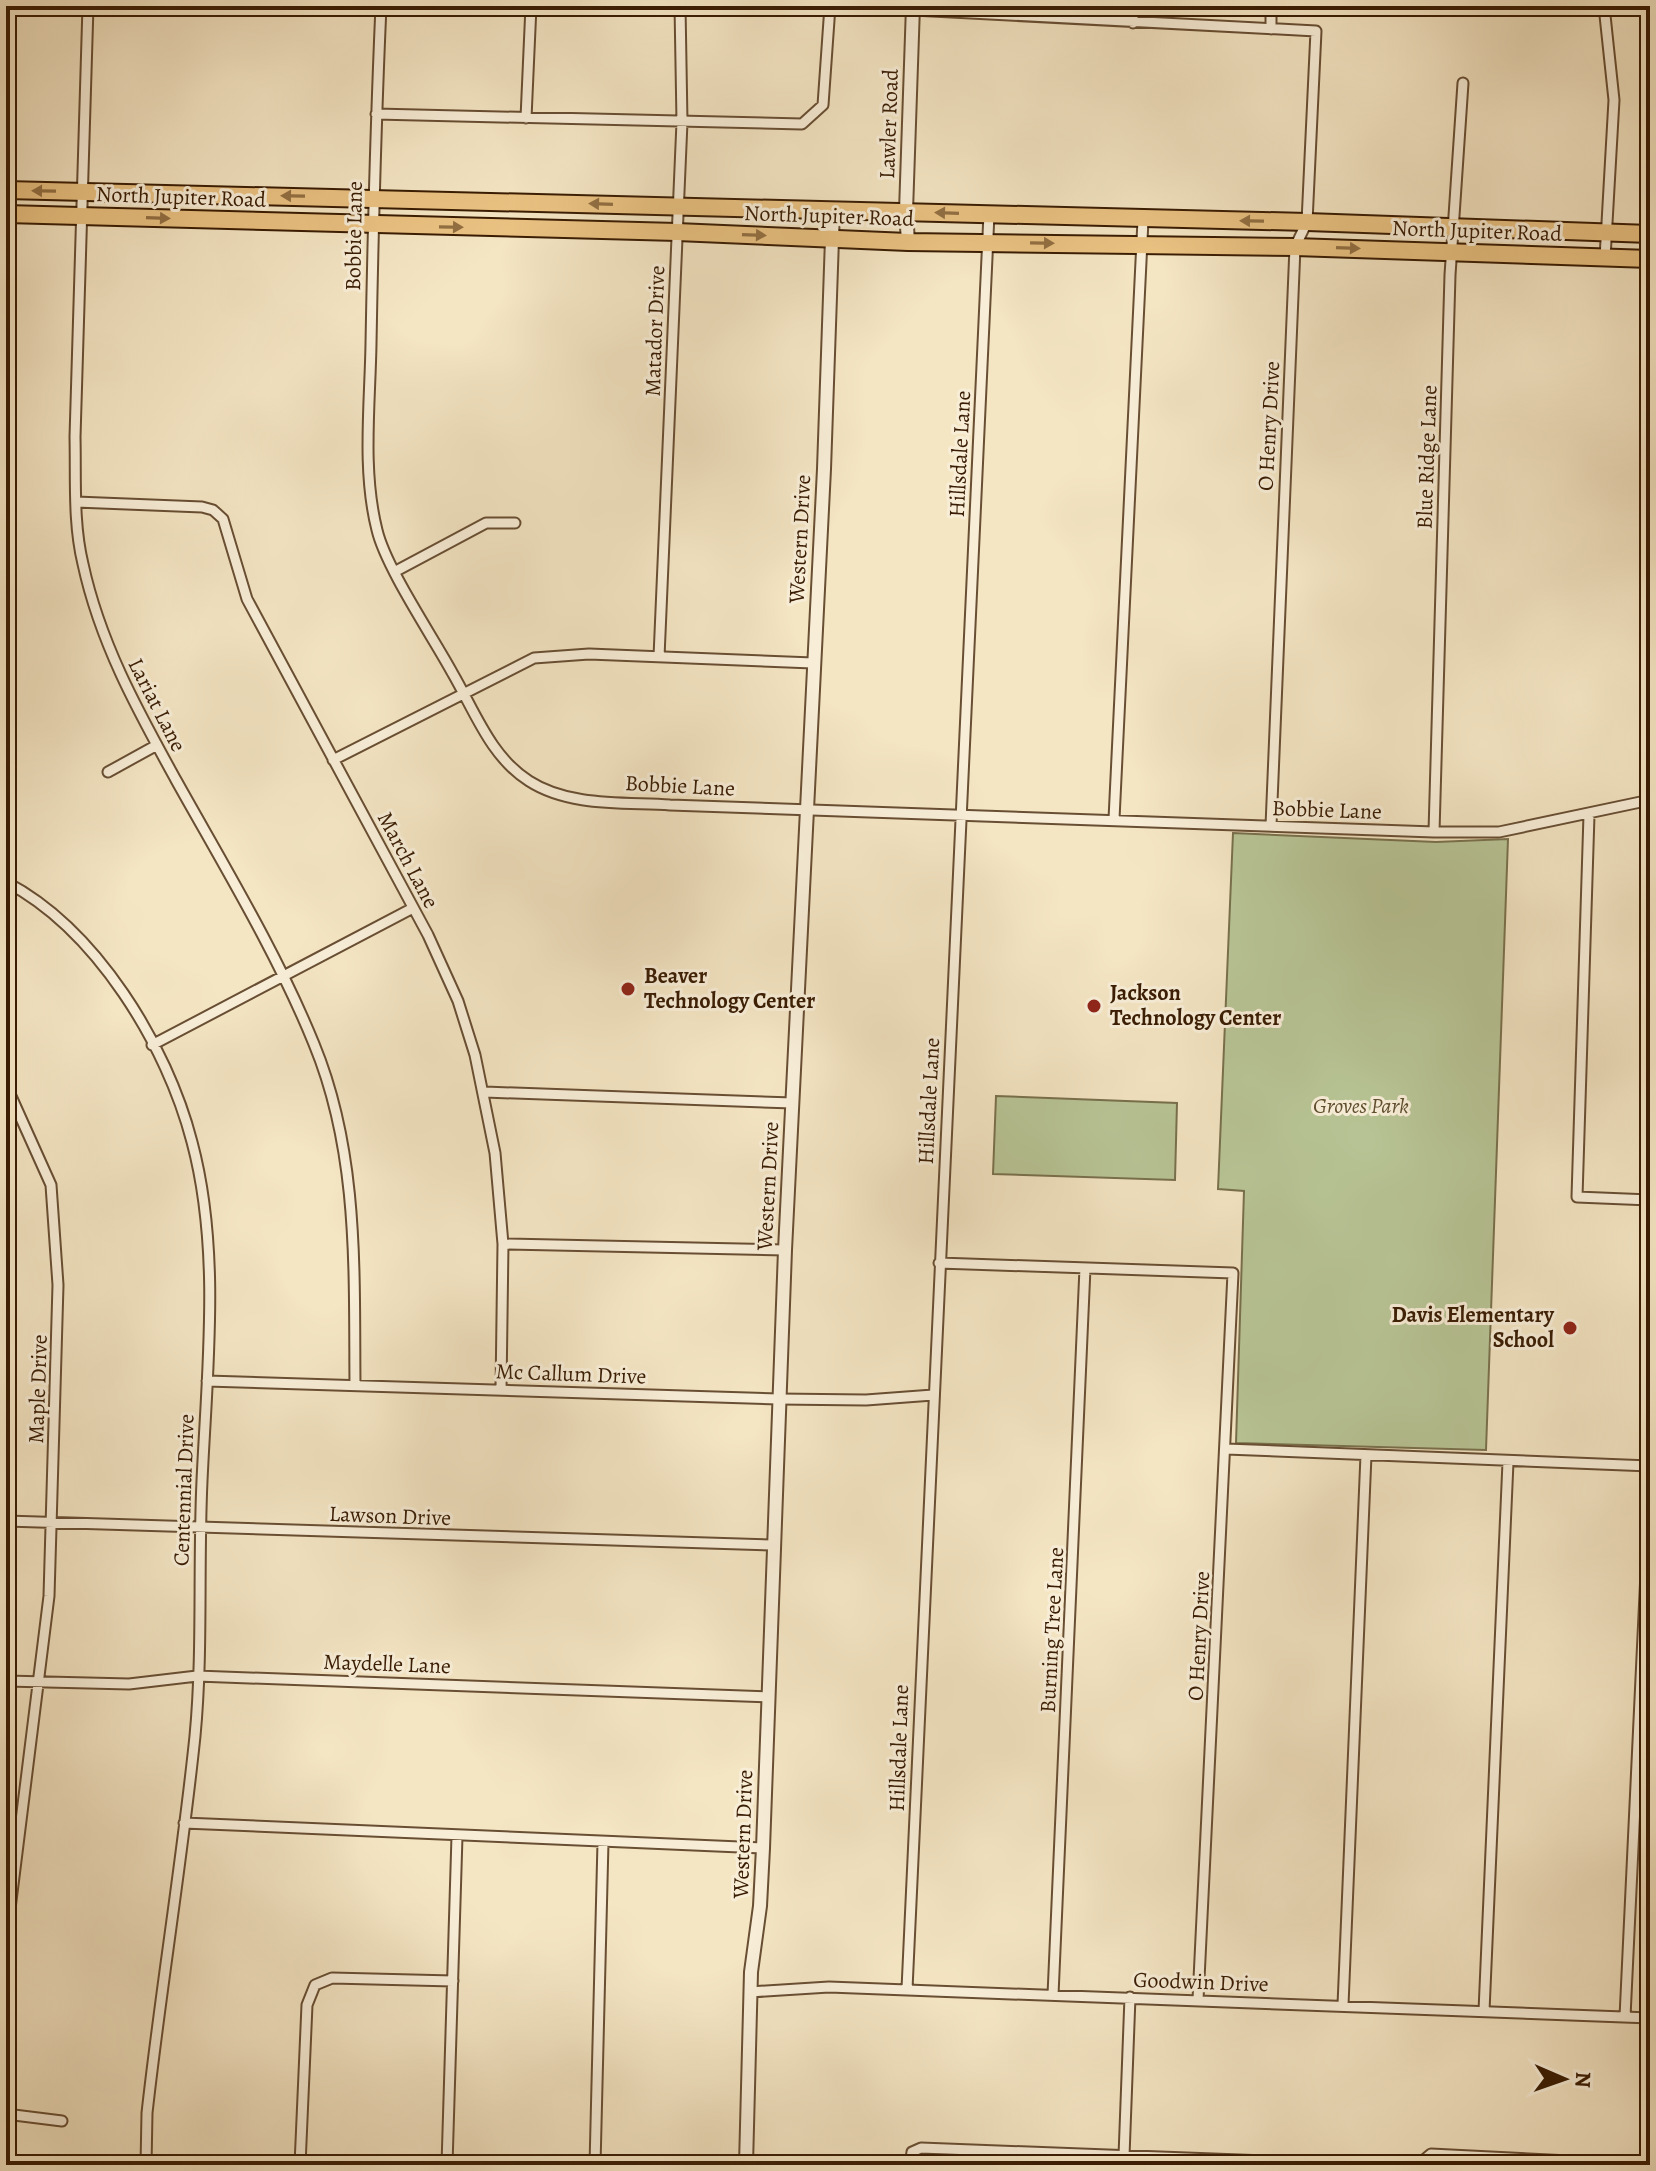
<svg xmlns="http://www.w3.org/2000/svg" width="1656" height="2171" viewBox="0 0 1656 2171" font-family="Alegreya,serif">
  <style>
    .green { fill: #b8c596; stroke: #78704c; stroke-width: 2 }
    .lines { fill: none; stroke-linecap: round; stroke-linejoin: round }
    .minor-casing { stroke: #684e33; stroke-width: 13 }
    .tertiary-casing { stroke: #684e33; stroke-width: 16 }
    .primary-casing { stroke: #391c03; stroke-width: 20 }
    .minor { stroke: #f8eed8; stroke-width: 9 }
    .tertiary { stroke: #f8eed8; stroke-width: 12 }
    .primary { stroke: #eac282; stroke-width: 16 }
    .oneway { fill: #926f42 }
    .poi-dot { fill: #8f2418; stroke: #f8eed8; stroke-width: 3 }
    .labels { text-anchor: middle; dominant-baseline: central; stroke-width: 6; stroke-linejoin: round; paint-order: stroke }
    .street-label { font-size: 22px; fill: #391c03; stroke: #f8eed8 }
    .poi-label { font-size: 22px; font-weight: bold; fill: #391c03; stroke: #f8eed8; text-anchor: start }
    .park-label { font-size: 22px; font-style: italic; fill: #5f4f2f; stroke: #f8eed8 }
  </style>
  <rect width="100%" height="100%" fill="#f4e5c3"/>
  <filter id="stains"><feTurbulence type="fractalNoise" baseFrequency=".0025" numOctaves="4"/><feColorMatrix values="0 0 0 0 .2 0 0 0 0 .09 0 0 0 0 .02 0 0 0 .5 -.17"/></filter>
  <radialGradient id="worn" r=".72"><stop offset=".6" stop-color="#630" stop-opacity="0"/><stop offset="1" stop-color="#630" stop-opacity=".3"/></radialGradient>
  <path class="green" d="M1233,833L1436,842L1508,839L1486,1450L1236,1443L1244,1191L1218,1189Z
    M996,1096L1177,1103L1175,1180L993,1174Z"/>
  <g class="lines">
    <g class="minor-casing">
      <path id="minor" d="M88,6L75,437C76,479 73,523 83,564C100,643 138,711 176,780C224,866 277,953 314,1044C359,1153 354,1270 355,1385
        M381,6C376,119 373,231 371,344C370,405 362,471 377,530C386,568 433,637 453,674C475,712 491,757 529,781C569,807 625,802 670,805L1434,832H1499L1650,800
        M1604,6L1614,100L1605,258
        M913,10L1316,31L1307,222L1295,247L1271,826
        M1133,23V6
        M1271,29V6
        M376,114L802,124L823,105L830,6
        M526,118L531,6
        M76,502L202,507L213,510L223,519L247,599L428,935L458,1001L475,1055L495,1153L503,1244L501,1390
        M396,571L486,523H515
        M659,657L682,122L680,6
        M333,760L534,658L589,654L813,663
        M108,772L157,745
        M1589,815L1577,1197L1650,1200
        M1114,819L1143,220
        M1434,832L1450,275L1463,83
        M6,882C96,929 167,1045 192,1142C221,1250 207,1370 202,1481C198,1566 203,1652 195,1736C182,1862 161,1987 147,2113L146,2165
        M152,1045L413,908
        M6,1085L51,1185L58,1285L49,1596L6,1941
        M485,1092L793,1103
        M503,1244L785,1250
        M939,1263L1233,1273L1198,2000
        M207,1381L778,1399L866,1400L933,1395
        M1226,1449L1650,1466
        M6,1521L773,1545
        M6,1681L129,1684L197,1676L768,1697
        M184,1823L763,1848
        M907,1989L989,214
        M750,1992L829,1987L1650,2018
        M1053,1995L1085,1268
        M1343,2005L1366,1455
        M1484,2011L1508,1462
        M1625,2017L1650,1488
        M6,2114L62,2121
        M1124,2156L1130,1997
        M300,2165L307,2005L315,1985L332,1978L453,1981
        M447,2165L457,1836
        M595,2165L603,1842
        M910,2165L912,2152L921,2148L1266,2161L1271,2165
        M1418,2165L1431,2154L1650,2165"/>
    </g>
    <g class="tertiary-casing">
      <path id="tertiary" d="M908,242L906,211L913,6
        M746,2165L751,1972L760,1906L763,1848L785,1250L824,469L833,210"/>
    </g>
    <g class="primary-casing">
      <path id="primary" d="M6,190L1307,222L1650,234
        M6,214L677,232L908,242L1295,247L1650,259"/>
    </g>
    <use href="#minor" class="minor"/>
    <use href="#tertiary" class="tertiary"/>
    <use href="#primary" class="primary"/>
  </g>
  <defs><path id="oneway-solid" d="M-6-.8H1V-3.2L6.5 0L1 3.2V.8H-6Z" transform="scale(2)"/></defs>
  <g class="oneway">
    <use href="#oneway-solid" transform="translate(44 191) rotate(-179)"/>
    <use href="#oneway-solid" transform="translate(293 196) rotate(-179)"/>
    <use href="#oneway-solid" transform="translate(601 204) rotate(-178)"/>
    <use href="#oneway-solid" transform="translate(947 213) rotate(-178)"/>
    <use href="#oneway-solid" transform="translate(158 218) rotate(2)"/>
    <use href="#oneway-solid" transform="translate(1252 221) rotate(-179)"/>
    <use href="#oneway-solid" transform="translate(451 227) rotate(1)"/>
    <use href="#oneway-solid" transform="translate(754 235) rotate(2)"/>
    <use href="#oneway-solid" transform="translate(1042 243) rotate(1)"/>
    <use href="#oneway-solid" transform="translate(1348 248) rotate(2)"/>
  </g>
  <g class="poi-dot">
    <circle cx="628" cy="989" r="8"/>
    <circle cx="1094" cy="1006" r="8"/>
    <circle cx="1570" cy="1328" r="8"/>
  </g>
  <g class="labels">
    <g class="street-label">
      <text transform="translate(889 124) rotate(-88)">Lawler Road</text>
      <text transform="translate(181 197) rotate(2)">North Jupiter Road</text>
      <text transform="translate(829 216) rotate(2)">North Jupiter Road</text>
      <text transform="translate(1477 231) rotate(2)">North Jupiter Road</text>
      <text transform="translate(354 236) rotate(-89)">Bobbie Lane</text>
      <text transform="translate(655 331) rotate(-88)">Matador Drive</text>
      <text transform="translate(1269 426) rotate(-87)">O Henry Drive</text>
      <text transform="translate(960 454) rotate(-87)">Hillsdale Lane</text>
      <text transform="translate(1427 457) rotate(-88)">Blue Ridge Lane</text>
      <text transform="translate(800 539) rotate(-87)">Western Drive</text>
      <text transform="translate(157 705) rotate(63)">Lariat Lane</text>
      <text transform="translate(680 786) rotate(3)">Bobbie Lane</text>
      <text transform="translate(1327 810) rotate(2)">Bobbie Lane</text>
      <text transform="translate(408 860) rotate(62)">March Lane</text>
      <text transform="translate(929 1101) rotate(-87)">Hillsdale Lane</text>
      <text transform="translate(768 1186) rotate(-87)">Western Drive</text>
      <text transform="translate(571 1374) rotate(2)">Mc Callum Drive</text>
      <text transform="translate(38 1389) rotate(-88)">Maple Drive</text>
      <text transform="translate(184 1490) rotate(-88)">Centennial Drive</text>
      <text transform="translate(390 1516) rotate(2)">Lawson Drive</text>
      <text transform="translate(1052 1630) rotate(-87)">Burning Tree Lane</text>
      <text transform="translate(1199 1636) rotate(-87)">O Henry Drive</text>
      <text transform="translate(387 1664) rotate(2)">Maydelle Lane</text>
      <text transform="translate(899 1748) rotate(-88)">Hillsdale Lane</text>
      <text transform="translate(743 1834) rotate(-88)">Western Drive</text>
      <text transform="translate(1201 1982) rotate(2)">Goodwin Drive</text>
    </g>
    <g class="poi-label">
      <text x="644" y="976">Beaver<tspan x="644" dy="25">Technology Center</tspan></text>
      <text x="1110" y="993">Jackson<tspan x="1110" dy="25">Technology Center</tspan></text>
      <text x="1554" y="1315" text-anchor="end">Davis Elementary<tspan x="1554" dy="25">School</tspan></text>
    </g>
    <g class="park-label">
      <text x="1361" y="1106">Groves Park</text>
    </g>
  </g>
  <rect width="1656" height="2171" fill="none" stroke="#f4e5c3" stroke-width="32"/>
  <rect x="8" y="8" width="1640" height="2155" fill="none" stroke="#391c03" stroke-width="4"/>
  <rect x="16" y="16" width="1624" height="2139" fill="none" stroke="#391c03" stroke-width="2"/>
  <g transform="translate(1564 2079) rotate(92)" stroke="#f8eed8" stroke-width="6" paint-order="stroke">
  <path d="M0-6L14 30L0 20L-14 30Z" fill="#391c03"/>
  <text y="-12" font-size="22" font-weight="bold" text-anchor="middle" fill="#391c03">N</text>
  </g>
  <rect width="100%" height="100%" filter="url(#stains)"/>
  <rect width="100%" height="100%" fill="url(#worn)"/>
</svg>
